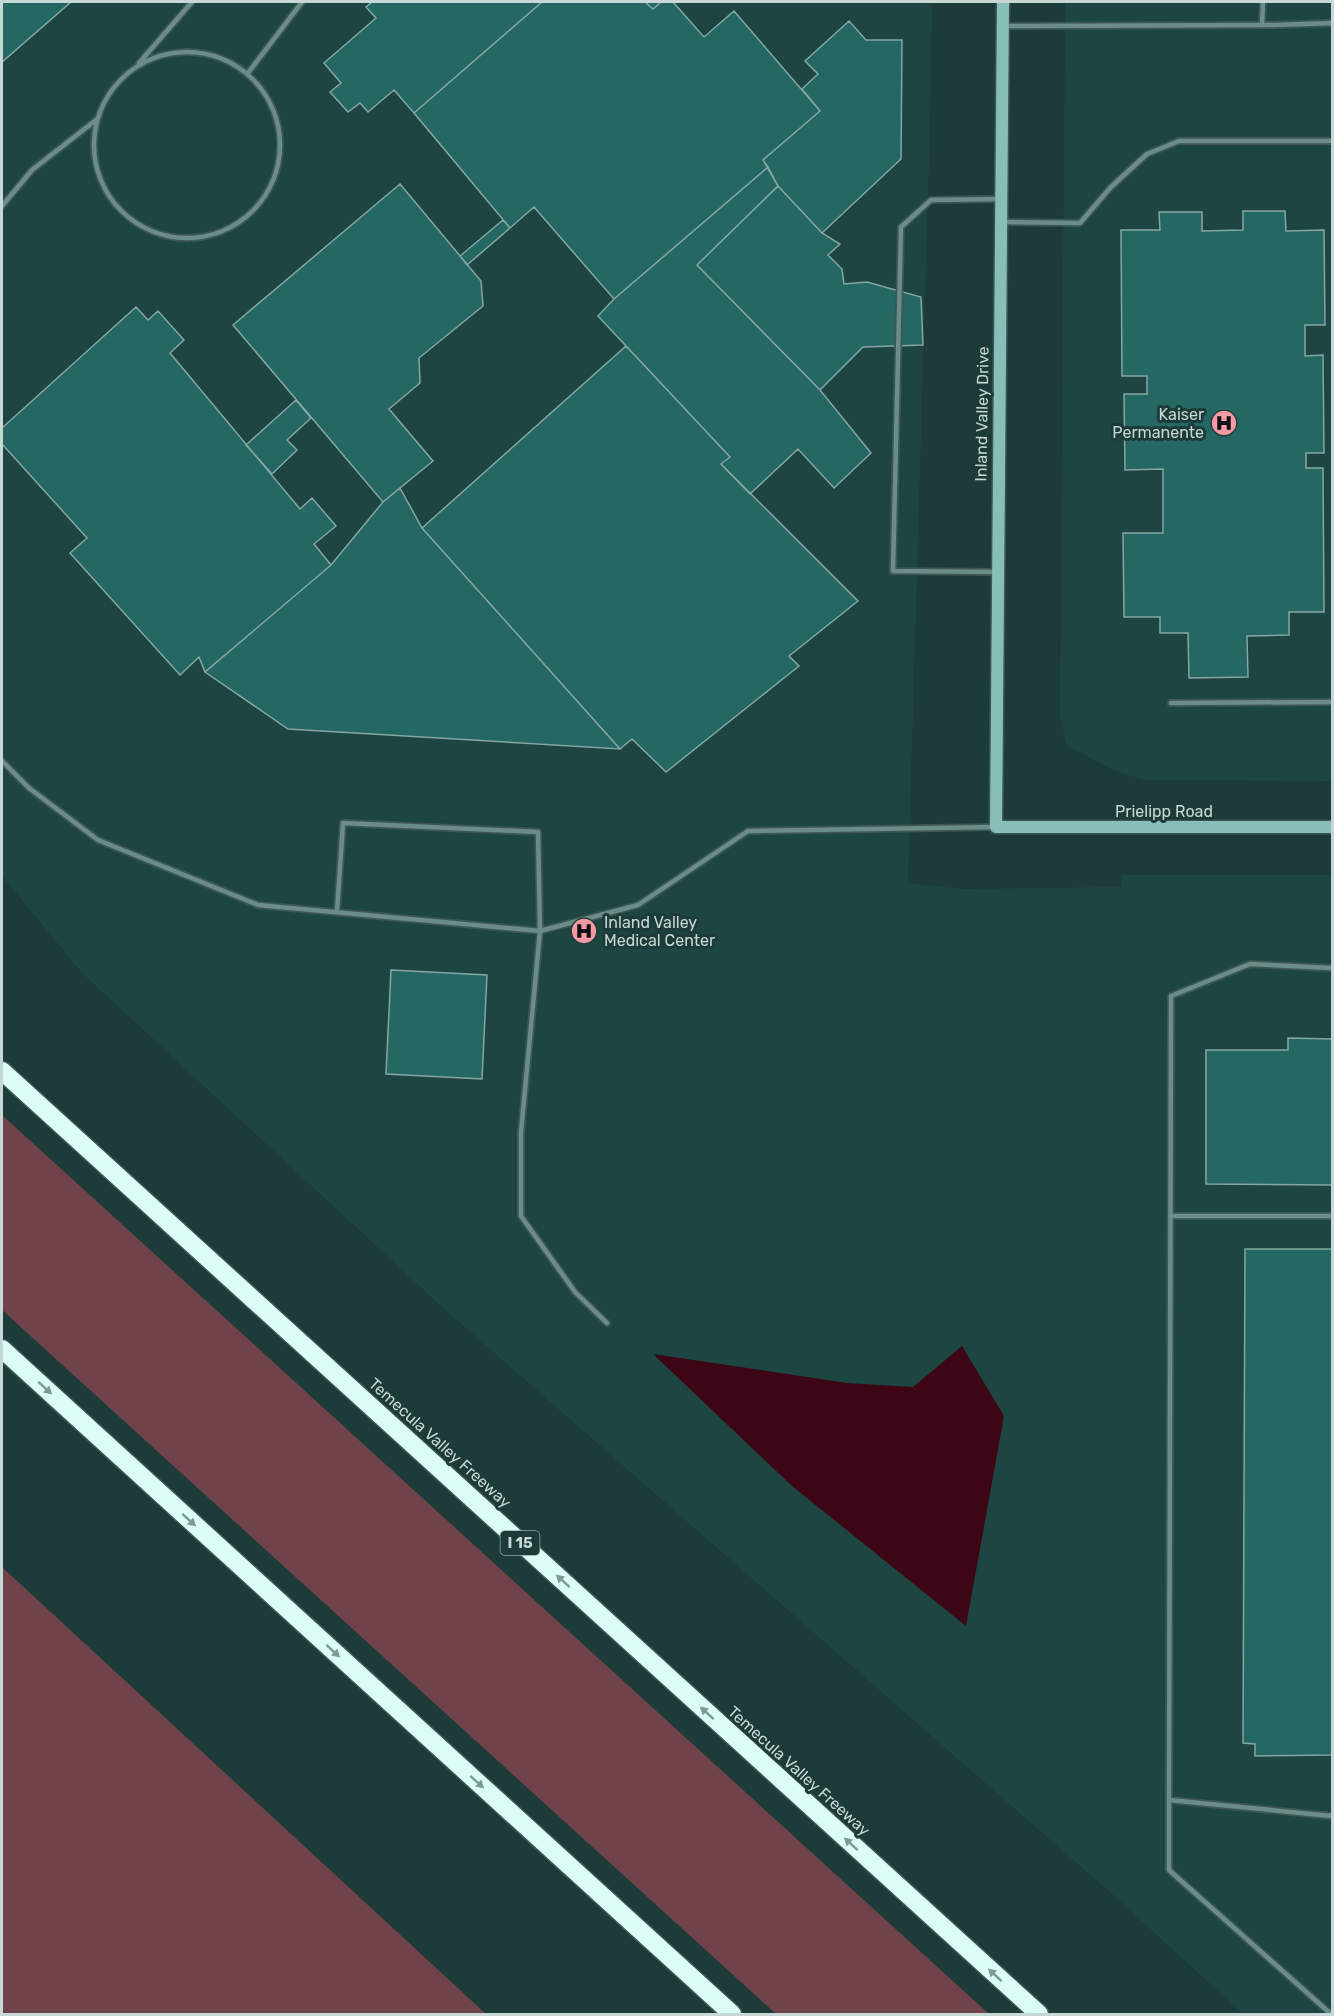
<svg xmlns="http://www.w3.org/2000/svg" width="1334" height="2016" viewBox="0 0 1334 2016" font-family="Rubik,sans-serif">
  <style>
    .built { fill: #1d4643 }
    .green { fill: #6f4349 }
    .water { fill: #3d0614 }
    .building { fill: #256863; stroke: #85a6a2; stroke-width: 1.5 }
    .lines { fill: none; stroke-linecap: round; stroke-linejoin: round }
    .lane-casing { stroke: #3c5754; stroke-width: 8 }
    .secondary-casing { stroke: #3c5754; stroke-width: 15 }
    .highway-casing { stroke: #3c5754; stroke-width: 21 }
    .lane { stroke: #6b8c89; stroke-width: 4.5 }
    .secondary { stroke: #88beb8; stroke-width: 12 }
    .highway { stroke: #dcfcf8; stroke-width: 18 }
    .oneway { fill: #7c9c98 }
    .labels { text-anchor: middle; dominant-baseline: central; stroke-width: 6; stroke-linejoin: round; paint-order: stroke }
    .shield { fill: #1d3b38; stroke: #94a8a6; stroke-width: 1.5 }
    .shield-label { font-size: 15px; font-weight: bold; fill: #c7d7d5 }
    .street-label { font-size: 16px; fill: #c7d7d5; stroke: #1d3b38 }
    .poi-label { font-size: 16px; fill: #c7d7d5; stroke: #1d3b38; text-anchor: end }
  </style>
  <rect width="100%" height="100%" fill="#1d3b38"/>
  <path class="built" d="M2,2H932L930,123L908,883L963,889L1121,887V875H1332V2014H1243L1111,1893L442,1307L82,973L2,876Z
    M1065,2H1332V781L1144,780L1113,770L1067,746L1060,716Z"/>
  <path class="green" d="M2,1115L989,2014H776L2,1310Z
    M2,1567L486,2014H2Z"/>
  <path class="water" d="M962,1346L1004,1416L966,1626L792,1486L653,1354L847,1383L913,1387Z"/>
  <path class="building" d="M2,2H71L2,62Z
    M372,2H542L414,113L394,90L368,112L360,103L348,112L330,92L341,83L324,63L376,18L366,7Z
    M542,2H645L653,9L661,2H673L704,37L734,11L820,111L763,160L768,167L614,299L534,207L510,228L414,113Z
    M645,2H661L653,9Z
    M849,21L866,40H902L901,159L822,233L778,186L763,160L820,111L802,89L818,74L805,61Z
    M768,167L778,186L697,265L820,390L871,453L834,488L798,449L750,494L721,464L730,457L598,316L614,299Z
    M400,184L481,281L483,306L419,358L420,383L389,409L433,461L383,502L233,325Z
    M778,186L822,233L840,244L828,255L842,269L844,284L867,282L921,297L923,345L863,347L820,390L697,265Z
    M1243,211H1285L1286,231L1324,230L1325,325H1305V356L1323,355L1324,453H1306V468H1323L1324,612H1289V635L1247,636L1248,677L1189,678L1188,633H1160V617H1124L1123,533H1163V469L1125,470L1124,394H1147V376H1122L1121,230H1160L1159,212H1202V231L1243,230Z
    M503,220L510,228L467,265L460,256Z
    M136,307L148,320L158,311L184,340L170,353L300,509L312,498L336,526L314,544L331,565L205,672L199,657L180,675L70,553L87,538L2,444V428Z
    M626,346L730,457L721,464L858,601L789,656L799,666L666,772L632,739L620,749L422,528Z
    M296,400L311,418L287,440L297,450L272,474L246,445Z
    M400,488L422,528L620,749L288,729L205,672L331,565L383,502Z
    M391,970L487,975L482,1079L386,1074Z
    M1288,1038L1332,1039V1185L1206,1184V1050H1288Z
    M1245,1249H1332V1755L1255,1756V1744L1243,1743Z"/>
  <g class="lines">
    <g class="lane-casing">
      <path id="lane" d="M1262,25L1263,2
        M1005,26L1275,25L1332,23
        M94 145a93 93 0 1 1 186 0a93 93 0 1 1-186 0Z
        M139,63L192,2
        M248,73L302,2
        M2,206L32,170L96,120
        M1003,222L1080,223L1111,187L1147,154L1179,141H1332
        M997,572L893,571L901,227L931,200L999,199
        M1171,703L1332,702
        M2,761L29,788L98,840L258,905L540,931L638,905L748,831L996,827
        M337,911L343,823L538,832L540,931L521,1132V1216L575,1292L607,1323
        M1171,1216H1332
        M1169,1800L1332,1816
        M1331,2014L1169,1870V1800L1171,996L1250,964L1332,968"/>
    </g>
    <g class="secondary-casing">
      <path id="secondary" d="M1003,2L996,827H1332"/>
    </g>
    <g class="highway-casing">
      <path id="highway" d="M2,1071L1039,2014
        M2,1349L732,2014"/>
    </g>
    <use href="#lane" class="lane"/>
    <use href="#secondary" class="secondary"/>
    <use href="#highway" class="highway"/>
  </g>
  <defs><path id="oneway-solid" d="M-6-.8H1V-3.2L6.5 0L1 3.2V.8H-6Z" transform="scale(1.5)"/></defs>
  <g class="oneway">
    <use href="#oneway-solid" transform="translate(45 1388) rotate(42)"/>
    <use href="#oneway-solid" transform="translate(189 1520) rotate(42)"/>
    <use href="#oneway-solid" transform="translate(563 1581) rotate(-138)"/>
    <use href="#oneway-solid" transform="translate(333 1651) rotate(42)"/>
    <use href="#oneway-solid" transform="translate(707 1713) rotate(-138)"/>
    <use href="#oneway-solid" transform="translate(477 1782) rotate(42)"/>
    <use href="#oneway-solid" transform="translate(851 1844) rotate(-138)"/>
    <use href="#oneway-solid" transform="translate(995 1975) rotate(-138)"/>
  </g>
  <defs>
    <g id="hospital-disc" transform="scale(1.35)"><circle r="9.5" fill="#f49aa5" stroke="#1d3b38"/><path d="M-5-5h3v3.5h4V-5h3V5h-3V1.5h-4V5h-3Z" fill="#111"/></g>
  </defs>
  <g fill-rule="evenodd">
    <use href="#hospital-disc" x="1224" y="423"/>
    <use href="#hospital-disc" x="584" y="931"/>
  </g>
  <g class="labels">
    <rect class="shield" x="500.5" y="1531" width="39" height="24" rx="4.5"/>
    <g class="shield-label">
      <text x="520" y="1543">I 15</text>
    </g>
    <g class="street-label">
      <text transform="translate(982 414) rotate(-89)">Inland Valley Drive</text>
      <text x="1164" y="811">Prielipp Road</text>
      <text transform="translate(440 1443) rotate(42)">Temecula Valley Freeway</text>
      <text transform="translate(799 1771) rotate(42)">Temecula Valley Freeway</text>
    </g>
    <g class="poi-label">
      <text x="1204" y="414">Kaiser<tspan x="1204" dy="18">Permanente</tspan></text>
      <text x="604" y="922" text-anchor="start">Inland Valley<tspan x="604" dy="18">Medical Center</tspan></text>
    </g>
  </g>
  <rect width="1334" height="2016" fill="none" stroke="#c7d7d5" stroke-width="6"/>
</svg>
